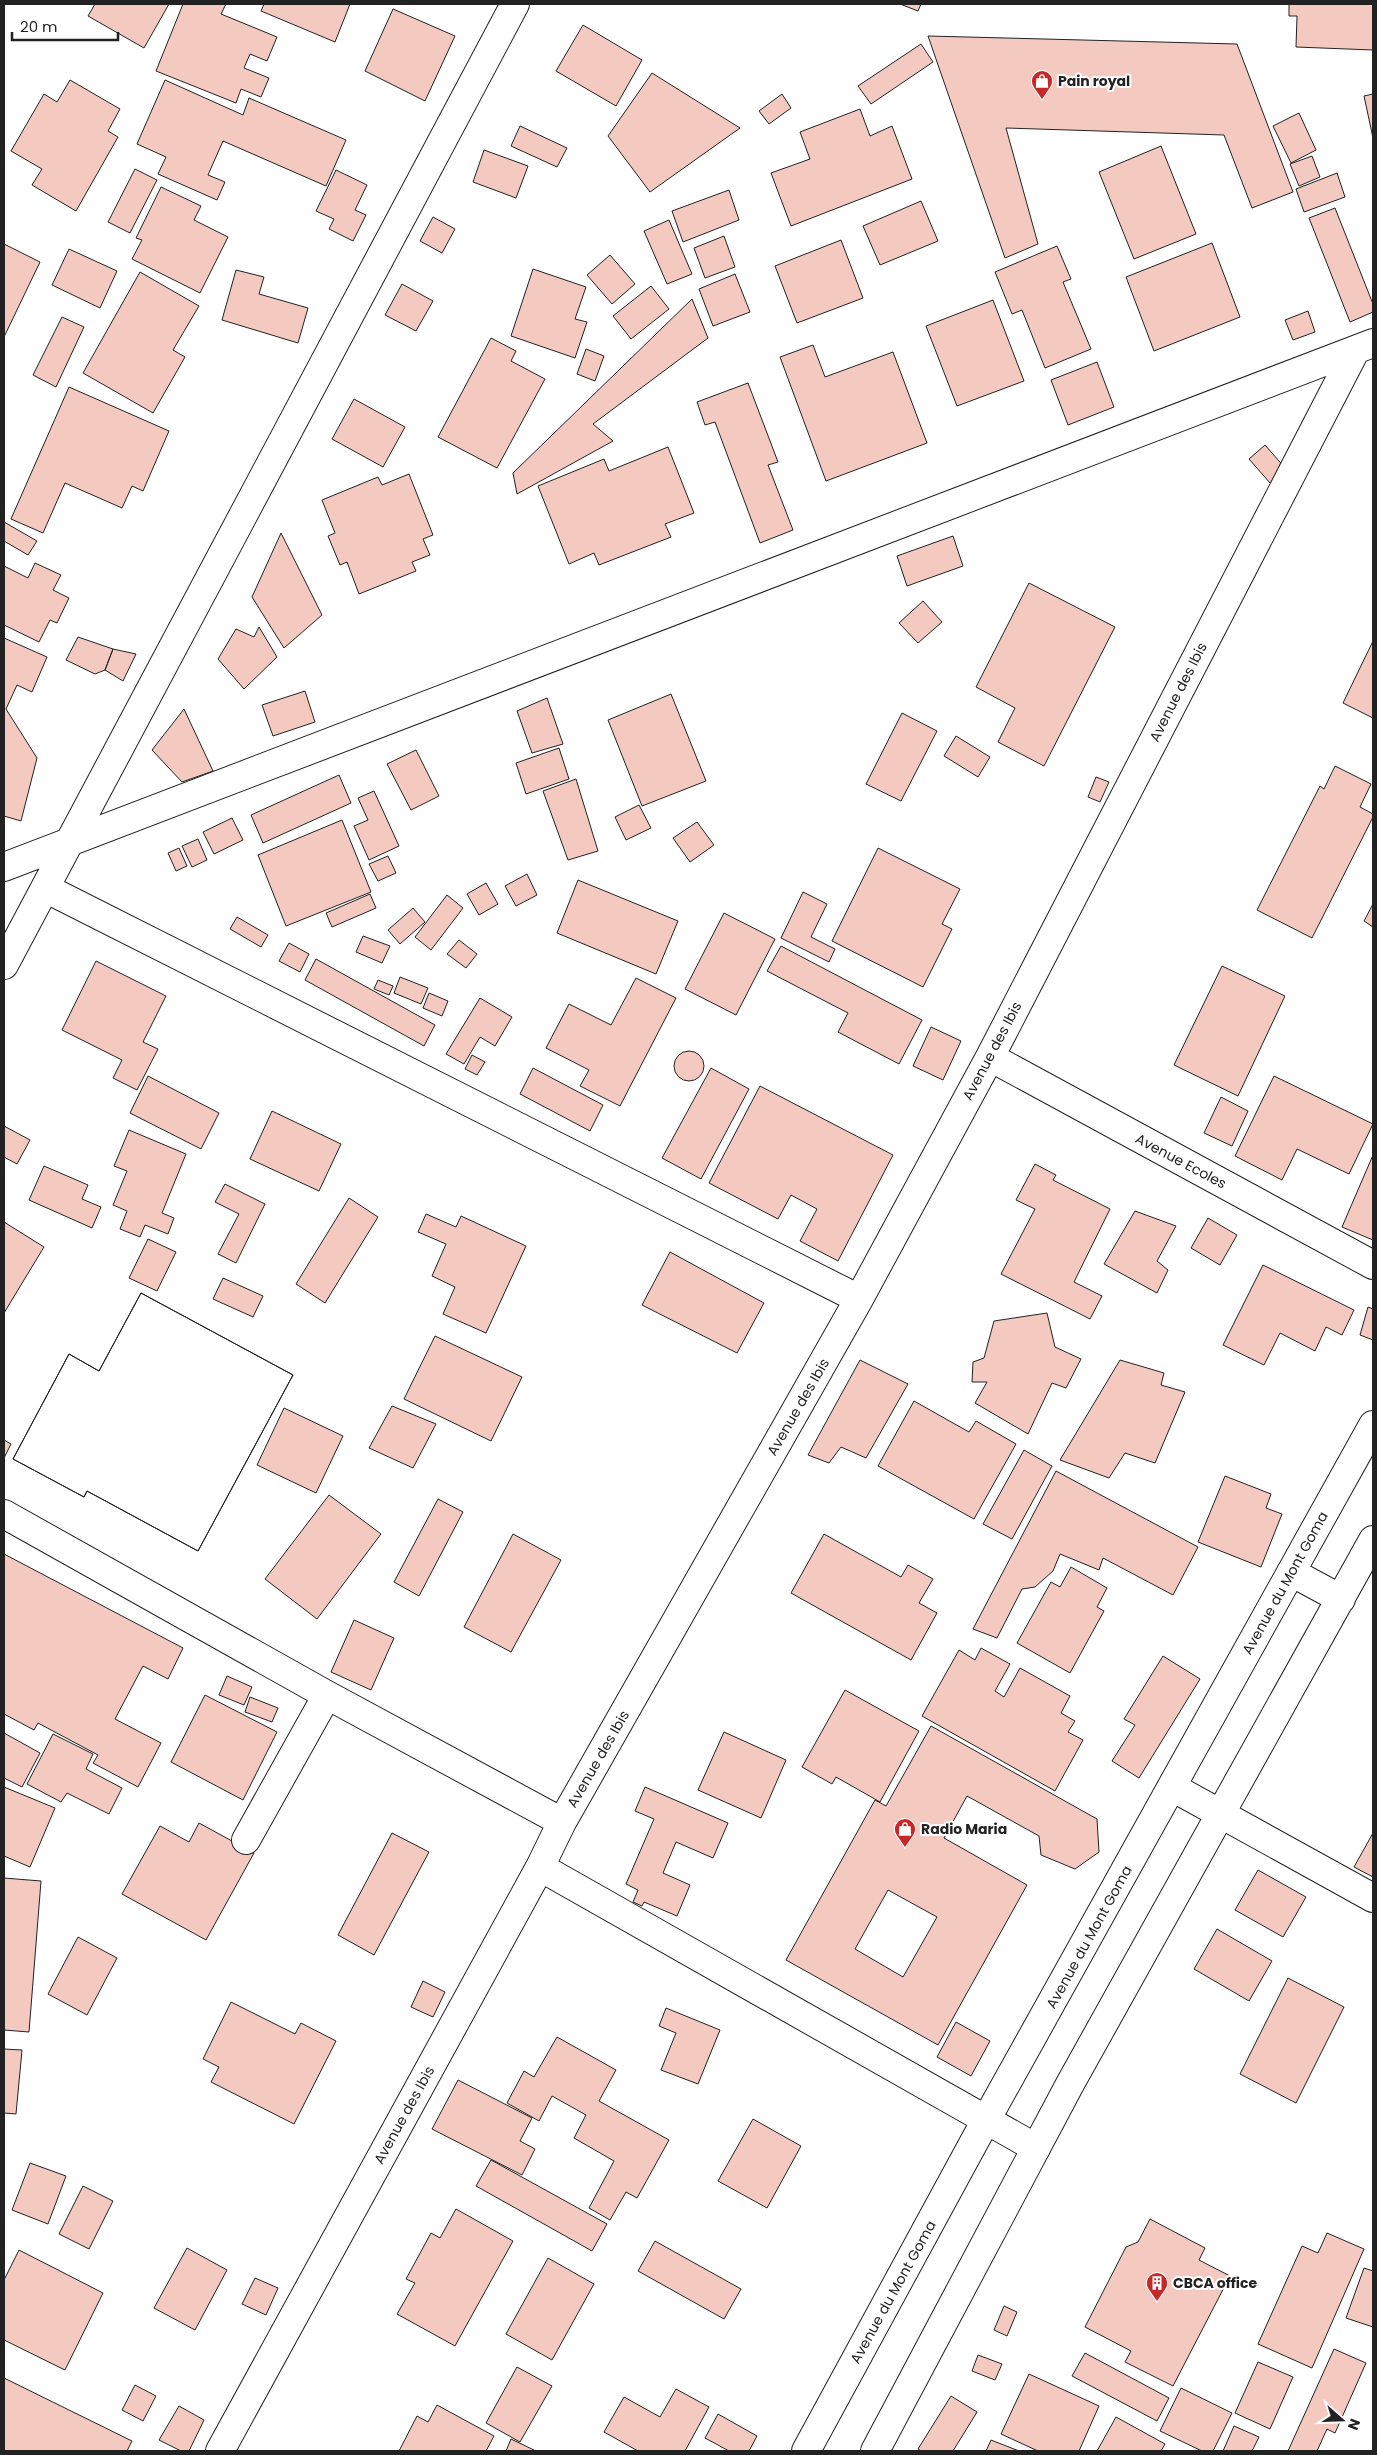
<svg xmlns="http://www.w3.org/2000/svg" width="1377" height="2455" viewBox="0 0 1377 2455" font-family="Poppins,sans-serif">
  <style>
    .building { fill: #f3c9c0; stroke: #222; fill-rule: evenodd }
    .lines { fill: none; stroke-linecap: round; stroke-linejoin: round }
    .street-casing { stroke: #222; stroke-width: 30 }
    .secondary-casing { stroke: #222; stroke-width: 30 }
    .street { stroke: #fff; stroke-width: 28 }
    .secondary { stroke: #fff; stroke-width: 28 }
    .labels { text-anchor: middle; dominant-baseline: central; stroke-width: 4; stroke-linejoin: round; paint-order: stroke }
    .poi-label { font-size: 14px; font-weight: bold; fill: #222; stroke: #fff; text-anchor: start }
    .street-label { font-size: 14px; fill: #222; stroke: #fff }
  </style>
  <rect width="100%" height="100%" fill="#fff"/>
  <path class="building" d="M95,4H169L144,48L88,16Z
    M183,4H226L221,14L277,37L267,61L250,54L244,68L269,78L261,97L241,89L236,103L156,71Z
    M264,4H350L335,42L261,11Z
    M900,4H921L918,11Z
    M1289,4H1373V50L1296,47L1297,16H1289Z
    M393,9L455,36L425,101L365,71Z
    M583,25L642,60L616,106L556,71Z
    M928,36L1237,44L1293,192L1252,208L1224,135L1006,128L1038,244L1005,258Z
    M921,44L933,62L871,104L858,86Z
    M652,73L740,128L650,192L608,136Z
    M70,80L120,109L108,131L118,137L76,211L32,185L42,169L11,151L44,94L57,102Z
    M165,80L243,115L249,98L346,140L326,186L223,141L208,175L225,182L217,200L158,174L166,157L137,144Z
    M782,94L791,108L769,124L759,111Z
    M1373,94V138L1364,96Z
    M860,109L870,136L892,126L912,179L791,226L771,173L810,159L800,132Z
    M1299,113L1316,150L1291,163L1273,126Z
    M520,126L567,148L557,167L511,146Z
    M1161,146L1196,234L1134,259L1099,172Z
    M484,150L528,166L516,198L473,182Z
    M1312,156L1320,177L1299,186L1290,164Z
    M135,169L157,180L130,233L108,222Z
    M336,170L367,185L355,210L366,215L353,241L329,229L334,219L316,211Z
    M1337,173L1345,197L1304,212L1296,189Z
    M161,187L201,206L194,220L228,237L200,293L132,259L142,240L136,238Z
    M729,190L739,220L683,242L672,211Z
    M921,201L938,241L880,265L863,226Z
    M1335,208L1373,304V312L1350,322L1309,218Z
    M433,217L455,229L442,253L420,241Z
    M669,220L692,274L667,284L644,231Z
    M724,236L735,267L705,278L694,248Z
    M841,240L863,298L797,323L775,266Z
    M1212,243L1240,317L1154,351L1126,277Z
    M4,244L40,262L4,337Z
    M1057,246L1071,279L1063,282L1091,349L1045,368L1022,310L1012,314L995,272Z
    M69,249L117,271L100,308L52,285Z
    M610,255L635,284L612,304L587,275Z
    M533,269L586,287L575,319L587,322L575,358L511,336Z
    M236,270L264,277L259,294L308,308L298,343L222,320Z
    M140,272L199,306L173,350L185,357L153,413L83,373Z
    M735,274L750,312L713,326L699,289Z
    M402,284L433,301L416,331L385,315Z
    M651,286L669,309L631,339L613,316Z
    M692,299L708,338L593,424L613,441L517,494L513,473Z
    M993,300L1024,381L957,406L926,326Z
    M1308,311L1315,332L1293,340L1285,320Z
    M62,317L84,327L56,387L33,375Z
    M491,338L516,351L511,361L545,379L497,468L438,437Z
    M813,345L825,377L893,352L927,443L826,481L780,357Z
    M586,349L604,356L595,381L577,374Z
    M1097,362L1114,407L1068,425L1051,380Z
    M748,383L778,462L768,465L793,530L760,543L715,422L705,425L697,402Z
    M69,387L169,431L143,491L132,486L122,508L65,483L43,533L11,519Z
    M354,399L405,427L383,467L332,439Z
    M1265,445L1286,469L1270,483L1249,459Z
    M668,447L694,513L665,524L671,537L599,565L594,553L569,564L538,486L604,459L609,471Z
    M409,474L433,535L423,539L430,555L412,562L416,571L359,594L347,562L340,565L328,536L335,533L322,500L378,477L382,485Z
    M4,522L37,541L28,555L4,541Z
    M281,533L322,615L284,648L252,597Z
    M953,536L963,566L907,586L897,556Z
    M35,563L61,575L53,590L69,598L57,623L50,620L39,642L4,625V566L28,578Z
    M1029,583L1115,627L1044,766L998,742L1015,708L976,687Z
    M923,601L942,622L918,643L899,623Z
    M259,627L277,657L244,689L218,659L236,629L254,637Z
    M78,637L113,649L105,670L95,674L66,660Z
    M4,638L47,657L32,692L17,685L6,709L37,758L21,821L4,816Z
    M1373,641V718L1343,703Z
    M113,649L136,654L123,681L105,670Z
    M305,691L315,722L273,736L262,705Z
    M671,694L706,781L642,806L608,720Z
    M547,698L563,744L532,753L517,711Z
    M184,709L213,771L182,782L152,750Z
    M902,713L937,731L901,801L866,784Z
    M956,736L990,757L978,777L944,756Z
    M559,748L569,779L526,794L516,763Z
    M416,750L439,796L411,810L387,764Z
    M1335,766L1371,784L1360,807L1373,814V817L1312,938L1257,910L1320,786L1324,789Z
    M339,775L351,803L263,843L251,815Z
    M1096,777L1109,782L1100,802L1088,797Z
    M576,779L598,851L568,860L543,791Z
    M374,791L399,846L369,860L354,826L368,820L358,798Z
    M639,805L651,828L626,840L615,817Z
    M232,818L243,840L214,854L203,832Z
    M342,820L371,892L286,926L258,855Z
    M697,822L714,845L690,862L673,838Z
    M198,839L207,860L192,867L182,846Z
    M179,848L187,866L176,871L168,853Z
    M878,848L960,889L942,924L952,929L923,987L832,941Z
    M388,856L396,873L378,881L369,864Z
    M527,874L537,895L516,906L505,886Z
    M578,880L678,921L656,974L557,933Z
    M486,883L498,904L479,915L467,894Z
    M803,892L827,904L811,937L835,949L829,962L781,938Z
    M370,894L376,908L332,927L326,913Z
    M447,895L463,908L431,950L415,937Z
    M1373,904V927L1364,921Z
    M413,908L425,922L400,944L388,930Z
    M724,913L775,939L736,1015L685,989Z
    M237,917L268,935L261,947L230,929Z
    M363,936L390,946L382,963L356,952Z
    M459,940L477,954L466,968L447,954Z
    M289,943L309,954L300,972L279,961Z
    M781,946L922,1020L899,1064L838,1032L848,1013L767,971Z
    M316,959L435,1025L424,1046L305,980Z
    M96,961L166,996L143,1042L158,1049L137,1090L113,1078L122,1060L62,1030Z
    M1222,966L1285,996L1238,1096L1174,1065Z
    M400,977L428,988L421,1004L394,993Z
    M636,978L676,998L620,1106L580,1086L589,1070L546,1048L569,1004L611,1025Z
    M378,980L393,986L389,995L374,989Z
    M429,993L448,1001L442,1016L423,1008Z
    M480,998L512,1017L495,1046L480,1037L464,1064L446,1054Z
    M931,1027L961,1041L943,1080L913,1066Z
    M674 1066a15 15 0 1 1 30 0a15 15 0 1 1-30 0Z
    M472,1055L485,1062L477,1075L465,1069Z
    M533,1068L603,1105L590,1131L520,1094Z
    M711,1068L749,1089L701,1179L662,1158Z
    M148,1076L219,1113L201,1149L130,1113Z
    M1274,1076L1373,1124L1349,1174L1297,1149L1282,1180L1235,1156Z
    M760,1086L893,1155L838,1261L800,1241L817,1209L791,1195L778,1219L709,1183Z
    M1221,1097L1248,1111L1232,1146L1204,1133Z
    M272,1111L341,1144L319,1191L250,1159Z
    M4,1126L30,1140L17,1164L4,1157Z
    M129,1130L186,1154L162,1213L174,1218L168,1234L145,1225L140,1237L120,1229L127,1211L113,1205L127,1171L114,1166Z
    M1373,1155V1240L1342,1227Z
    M1035,1164L1056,1175L1053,1180L1110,1209L1074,1282L1102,1296L1090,1319L1001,1274L1035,1209L1016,1200Z
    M44,1166L88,1185L82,1199L101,1207L92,1228L29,1200Z
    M225,1184L265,1204L236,1263L218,1254L239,1214L215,1202Z
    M349,1198L378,1217L325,1303L296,1284Z
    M1135,1211L1176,1226L1157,1261L1168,1270L1157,1293L1104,1264Z
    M426,1214L456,1227L461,1216L526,1246L486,1333L443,1314L455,1287L432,1276L446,1244L418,1232Z
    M1208,1218L1237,1235L1220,1265L1191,1248Z
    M4,1222L44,1247L4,1313Z
    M148,1239L176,1252L157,1291L129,1278Z
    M670,1252L764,1303L737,1353L642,1305Z
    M1263,1265L1354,1310L1342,1335L1326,1327L1315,1351L1280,1333L1264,1365L1223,1345Z
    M223,1278L263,1296L253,1317L213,1299Z
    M141,1293L293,1375L198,1551L87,1491L84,1497L13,1459L69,1354L99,1371Z
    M141,1293L293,1375L198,1551L87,1491L84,1497L13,1459L69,1354L99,1371Z
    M1368,1307L1373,1309V1340L1360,1335Z
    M1047,1313L1055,1347L1081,1359L1066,1388L1052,1383L1028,1434L975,1403L987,1382H972L973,1362L984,1358L994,1321Z
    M435,1336L522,1377L491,1441L404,1399Z
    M860,1360L908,1384L866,1458L841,1447L829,1463L808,1455Z
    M1120,1360L1164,1373L1161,1385L1185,1392L1155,1463L1125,1453L1109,1478L1060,1460Z
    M914,1401L969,1432L976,1421L1016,1444L974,1519L878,1466Z
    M392,1406L436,1424L413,1468L369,1448Z
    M284,1408L343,1436L316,1493L257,1465Z
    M4,1440L11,1444L4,1458Z
    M1024,1450L1052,1466L1012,1539L983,1524Z
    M1056,1471L1198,1547L1173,1595L1103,1558L1099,1570L1060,1554L1053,1571L1035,1587L1022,1589L997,1638L973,1629Z
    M1225,1476L1271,1494L1266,1508L1282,1514L1261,1567L1198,1542Z
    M329,1495L381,1534L317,1619L265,1579Z
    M438,1499L463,1512L419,1596L394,1582Z
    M513,1534L561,1560L511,1652L464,1627Z
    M824,1534L901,1577L908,1565L933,1579L919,1603L937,1613L911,1660L791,1593Z
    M4,1554L183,1648L168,1679L143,1666L115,1719L161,1743L138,1787L93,1763L98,1755L38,1723L34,1730L4,1714Z
    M1071,1567L1107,1588L1097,1607L1104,1611L1070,1673L1017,1643L1051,1582L1060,1587Z
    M354,1620L394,1638L371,1690L331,1672Z
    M981,1648L1010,1664L995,1691L1004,1697L1020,1668L1070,1696L1061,1713L1075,1721L1068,1732L1083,1740L1055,1791L922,1716L959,1650L975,1660Z
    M1163,1656L1200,1679L1139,1778L1112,1761L1135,1725L1124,1719Z
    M227,1676L252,1687L244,1705L219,1695Z
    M845,1690L919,1731L880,1802L836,1777L832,1784L802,1767Z
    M205,1695L277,1732L243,1800L171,1762Z
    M250,1697L278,1708L272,1722L245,1712Z
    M931,1726L1097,1819L1099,1852L1075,1869L1041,1855L1039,1836L967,1796L944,1838L1027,1885L938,2045L786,1960L875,1800L886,1806ZM888,1890L937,1917L903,1977L855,1949Z
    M724,1732L786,1760L761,1818L698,1790Z
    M4,1733L40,1753L22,1787L4,1778Z
    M53,1734L93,1754L86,1769L122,1788L109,1814L67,1793L61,1802L27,1784Z
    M4,1787L55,1808L30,1867L4,1856Z
    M645,1787L728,1823L713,1858L676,1842L663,1873L690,1885L677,1916L644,1902L642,1906L633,1902L638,1890L626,1884L654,1819L635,1811Z
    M199,1823L254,1853L206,1940L122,1894L160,1826L189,1842Z
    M392,1833L429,1852L374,1955L338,1935Z
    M1373,1833V1877L1354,1867Z
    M1258,1870L1306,1897L1283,1937L1235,1910Z
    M4,1878L41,1881L29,2032L4,2030Z
    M1217,1929L1272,1961L1249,2001L1194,1969Z
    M78,1937L117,1958L87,2015L48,1994Z
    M1288,1978L1344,2007L1296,2103L1240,2074Z
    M423,1981L445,1992L433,2017L411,2007Z
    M231,2002L295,2034L301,2023L336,2041L294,2124L211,2082L219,2067L203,2059Z
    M666,2008L720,2030L698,2084L661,2070L676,2033L659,2026Z
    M956,2022L990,2041L971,2076L937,2057Z
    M557,2037L616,2070L599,2101L669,2140L637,2198L626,2192L610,2220L589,2208L614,2161L574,2138L586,2115L552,2096L539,2121L507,2103L524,2071L534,2077Z
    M4,2049L22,2050L16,2114L4,2113Z
    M458,2080L532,2118L520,2141L535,2149L522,2175L432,2129Z
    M753,2119L801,2146L767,2208L718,2181Z
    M491,2160L607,2224L592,2251L476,2186Z
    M30,2163L66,2176L48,2224L12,2210Z
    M83,2186L113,2201L89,2249L59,2234Z
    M456,2209L513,2241L455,2346L397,2314L415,2283L406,2279L431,2233L440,2238Z
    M1150,2219L1205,2248L1199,2260L1230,2276L1173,2386L1125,2362L1131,2351L1085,2327L1126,2247L1138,2242Z
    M1327,2233L1364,2249L1312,2368L1258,2344L1302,2246L1318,2253Z
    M655,2241L741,2289L724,2319L638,2271Z
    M187,2248L227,2270L195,2330L154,2308Z
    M19,2250L103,2293L65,2370L4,2340V2280Z
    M548,2258L594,2284L552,2360L506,2334Z
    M1364,2268L1373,2271V2327L1346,2318Z
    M255,2278L278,2288L266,2315L242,2304Z
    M1004,2306L1017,2312L1007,2336L994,2330Z
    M1334,2349L1366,2363L1335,2433L1327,2429L1317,2451H1288Z
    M1085,2353L1169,2398L1157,2421L1072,2376Z
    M978,2355L1002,2364L995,2380L972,2371Z
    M1258,2362L1293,2377L1270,2429L1235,2413Z
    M517,2367L552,2386L520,2442L486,2423Z
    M1029,2374L1099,2406L1079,2451H1038L1001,2434Z
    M4,2378L132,2441L127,2451H4Z
    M135,2385L156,2396L143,2421L122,2410Z
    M1181,2388L1232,2413L1213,2451H1202L1160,2431Z
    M676,2389L709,2407L685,2451H638L604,2432L624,2397L660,2417Z
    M951,2396L977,2412L953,2451H921L918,2449Z
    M437,2405L494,2436L486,2451H399L417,2416L428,2422Z
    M179,2406L204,2420L189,2451H181L159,2440Z
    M718,2414L757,2436L749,2451H729L705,2438Z
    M1116,2417L1165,2444L1161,2451H1097Z
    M1234,2426L1259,2437L1252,2451H1223Z
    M511,2439L534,2450V2451H506Z
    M991,2440L1019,2451H986Z"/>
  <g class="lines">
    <g class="street-casing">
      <path id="street" d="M4,867L1373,343
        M45,888L859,1299
        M4,965L515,4
        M990,1057L1373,1265
        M4,1514L327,1695L562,1822
        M1172,1787L1373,1898
        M246,1840L327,1695
        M540,1867L1036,2148
        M220,2451L540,1867L562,1822L859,1299L990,1057L1355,351"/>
    </g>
    <g class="secondary-casing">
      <path id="secondary" d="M1291,1572L1341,1599
        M806,2451L986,2120L1373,1425
        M875,2451L1070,2084L1373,1540"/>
    </g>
    <use href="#street" class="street"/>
    <use href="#secondary" class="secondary"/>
  </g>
  <defs>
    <g id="shop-pin" transform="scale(1.125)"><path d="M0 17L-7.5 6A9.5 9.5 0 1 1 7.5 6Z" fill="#c62828" stroke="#fff"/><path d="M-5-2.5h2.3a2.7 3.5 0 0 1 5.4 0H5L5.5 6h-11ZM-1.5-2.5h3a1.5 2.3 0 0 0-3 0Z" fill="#fff"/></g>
    <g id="building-pin" transform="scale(1.125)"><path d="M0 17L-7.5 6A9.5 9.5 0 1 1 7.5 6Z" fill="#c62828" stroke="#fff"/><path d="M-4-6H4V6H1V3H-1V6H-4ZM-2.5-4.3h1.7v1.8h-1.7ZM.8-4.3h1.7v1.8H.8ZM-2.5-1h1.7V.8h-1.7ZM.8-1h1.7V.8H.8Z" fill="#fff"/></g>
  </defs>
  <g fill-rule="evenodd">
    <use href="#shop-pin" x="1042" y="81"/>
    <use href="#shop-pin" x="905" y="1829"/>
    <use href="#building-pin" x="1157" y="2283"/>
  </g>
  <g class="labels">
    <g class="poi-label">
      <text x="1058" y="81">Pain royal</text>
      <text x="921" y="1829">Radio Maria</text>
      <text x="1173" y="2283">CBCA office</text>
    </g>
    <g class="street-label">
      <text transform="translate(1178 692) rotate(-63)">Avenue des Ibis</text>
      <text transform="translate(992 1051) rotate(-62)">Avenue des Ibis</text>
      <text transform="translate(1181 1161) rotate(28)">Avenue Ecoles</text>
      <text transform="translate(798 1407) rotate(-60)">Avenue des Ibis</text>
      <text transform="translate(1285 1583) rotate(-61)">Avenue du Mont Goma</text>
      <text transform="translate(598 1759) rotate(-60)">Avenue des Ibis</text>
      <text transform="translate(1089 1937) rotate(-61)">Avenue du Mont Goma</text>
      <text transform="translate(404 2115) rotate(-61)">Avenue des Ibis</text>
      <text transform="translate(893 2292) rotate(-61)">Avenue du Mont Goma</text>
    </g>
  </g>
  <rect width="1377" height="2455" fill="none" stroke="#222222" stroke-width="10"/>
  <g transform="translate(1342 2420) rotate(110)" stroke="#ffffff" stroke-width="4" paint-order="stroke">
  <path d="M0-4L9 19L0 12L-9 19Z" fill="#222222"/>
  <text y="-8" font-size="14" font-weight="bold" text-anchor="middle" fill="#222222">N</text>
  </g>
  <path d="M12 32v8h106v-8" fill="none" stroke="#222222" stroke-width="2.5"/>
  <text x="20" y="32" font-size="15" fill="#222222" stroke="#ffffff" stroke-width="4" paint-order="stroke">20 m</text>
</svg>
